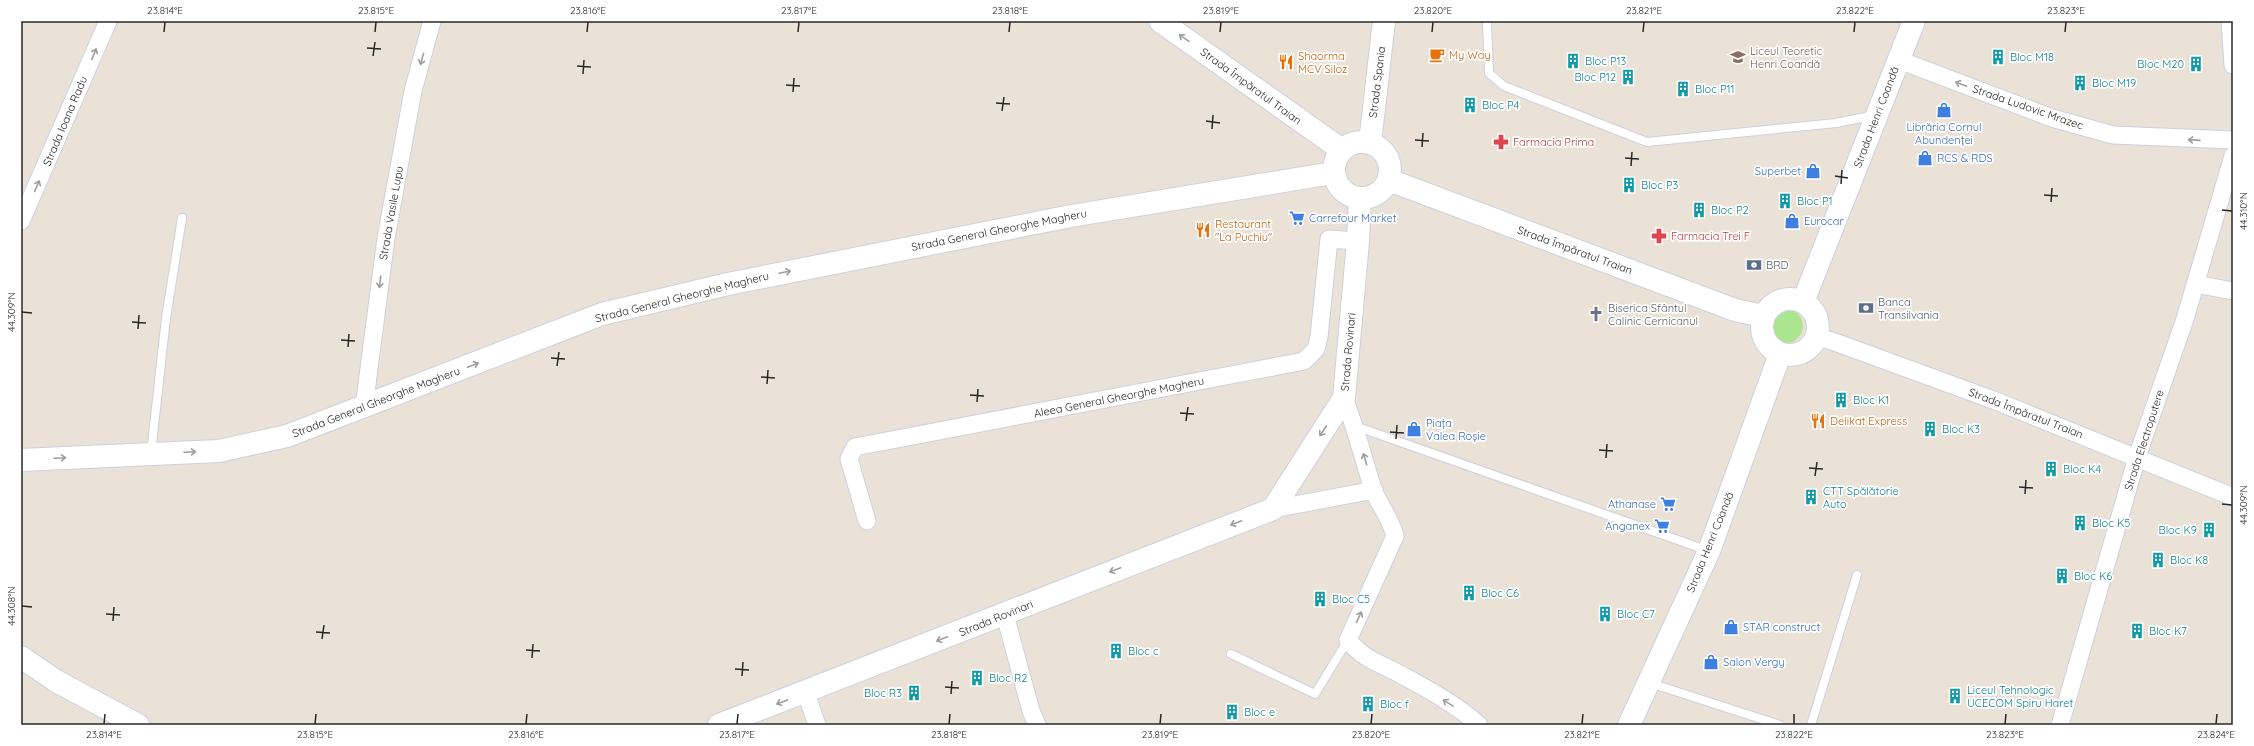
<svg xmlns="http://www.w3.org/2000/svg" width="2254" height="746" viewBox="0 0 2254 746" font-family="Quicksand,sans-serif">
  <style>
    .green { fill: #abe58f }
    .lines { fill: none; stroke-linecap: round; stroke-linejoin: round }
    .lane-casing { stroke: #ccd0e1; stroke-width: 10 }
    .street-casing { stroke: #ccd0e1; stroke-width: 19 }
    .secondary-casing { stroke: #ccd0e1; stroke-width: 24 }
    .lane { stroke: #fff; stroke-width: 8 }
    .street { stroke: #fff; stroke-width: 17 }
    .secondary { stroke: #fff; stroke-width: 22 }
    .oneway { stroke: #9e9e9e }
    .ticks { fill: none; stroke: #272727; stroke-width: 1.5 }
    .labels { text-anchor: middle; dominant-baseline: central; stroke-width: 3.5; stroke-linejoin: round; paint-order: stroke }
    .education-label { font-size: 11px; fill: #785e54; stroke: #fff; text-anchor: start }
    .food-label { font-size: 11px; fill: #c56008; stroke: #fff; text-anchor: start }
    .culture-label { font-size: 11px; fill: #0d838f; stroke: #fff; text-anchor: start }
    .street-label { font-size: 11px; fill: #272727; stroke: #fff }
    .shop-label { font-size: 11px; fill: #366cbe; stroke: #fff; text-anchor: start }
    .health-label { font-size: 11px; fill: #be3a42; stroke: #fff; text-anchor: start }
    .service-label { font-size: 11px; fill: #4e5e75; stroke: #fff; text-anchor: start }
    .worship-label { font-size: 11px; fill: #5b616d; stroke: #fff; text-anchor: start }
    .neatline { fill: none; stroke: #272727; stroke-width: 1.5 }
    .ticks-label { font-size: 10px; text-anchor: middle; fill: #272727 }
  </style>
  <rect width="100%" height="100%" fill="#ebe2d7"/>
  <path class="green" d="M1769 326a17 17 0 1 1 34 0a17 17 0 1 1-34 0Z"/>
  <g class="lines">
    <g class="lane-casing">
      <path id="lane" d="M1487,21L1489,73L1504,86L1647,142L1836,123L1875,115
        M1355,426L1709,551
        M151,453L166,318L182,218
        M1231,654L1315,694L1348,640
        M1650,683L1780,725
        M1811,725L1857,575"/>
    </g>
    <g class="street-casing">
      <path id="street" d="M2230,21L2233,65
        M1899,60L2052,118L2113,135L2233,140
        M21,221L108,21
        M2195,284L2233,291
        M1816,337L1832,341L1996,401L2233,497
        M1344,398C1356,428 1363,458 1373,489C1379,505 1391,519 1395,536L1348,640C1361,657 1378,663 1396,672C1424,687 1456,704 1479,725
        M364,407L386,238L413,91L432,21
        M1273,509L1374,490
        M867,521L849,459L855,447L1304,361L1316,349L1319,337L1329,239L1358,241
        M1005,615L1031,711L1037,725
        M806,693L817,725
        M2060,725L2137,457L2185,319L2233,156"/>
    </g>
    <g class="secondary-casing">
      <path id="secondary" d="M1160,21L1342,150
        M1334 170a28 28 0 1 1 56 0a28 28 0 1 1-56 0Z
        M1370,143L1384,21
        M1389,180L1735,310L1763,316
        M1762 327a28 28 0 1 1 56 0a28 28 0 1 1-56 0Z
        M1803,302L1914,21
        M21,460L219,451L287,436L602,314L728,284L1071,216L1333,173
        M21,657L56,681L138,725
        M719,725L1273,509L1344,398L1358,241L1360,199
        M1629,725L1709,551L1780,354"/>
    </g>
    <use href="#lane" class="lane"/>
    <use href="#street" class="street"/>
    <use href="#secondary" class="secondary"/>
  </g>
  <defs><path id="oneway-shaft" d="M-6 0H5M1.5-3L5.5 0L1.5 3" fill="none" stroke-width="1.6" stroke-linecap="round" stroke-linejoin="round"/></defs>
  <g class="oneway">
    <use href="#oneway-shaft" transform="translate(1184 38) rotate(-145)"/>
    <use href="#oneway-shaft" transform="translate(94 54) rotate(-67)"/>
    <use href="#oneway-shaft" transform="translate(422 59) rotate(106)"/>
    <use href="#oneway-shaft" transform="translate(1961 84) rotate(-159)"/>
    <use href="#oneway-shaft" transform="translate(2194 140) rotate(-176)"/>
    <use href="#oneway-shaft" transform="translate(37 186) rotate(-67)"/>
    <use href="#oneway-shaft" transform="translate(785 272) rotate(-12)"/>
    <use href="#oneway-shaft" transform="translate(380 282) rotate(97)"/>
    <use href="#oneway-shaft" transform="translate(473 365) rotate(-21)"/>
    <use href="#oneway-shaft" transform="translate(1323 431) rotate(123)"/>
    <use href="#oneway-shaft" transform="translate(190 452) rotate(-3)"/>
    <use href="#oneway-shaft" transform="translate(60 458) rotate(-3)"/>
    <use href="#oneway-shaft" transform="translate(1365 459) rotate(-106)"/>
    <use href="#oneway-shaft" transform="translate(1236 523) rotate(159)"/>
    <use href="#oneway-shaft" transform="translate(1115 570) rotate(159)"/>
    <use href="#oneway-shaft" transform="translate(1359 617) rotate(-65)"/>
    <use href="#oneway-shaft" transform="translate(942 639) rotate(159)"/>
    <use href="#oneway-shaft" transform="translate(782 702) rotate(160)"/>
    <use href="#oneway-shaft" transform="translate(1448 703) rotate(-149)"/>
  </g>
  <path class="ticks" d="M164,32L165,22M375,32L376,22M587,32L588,22M798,32L799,22M1009,32L1010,22M1220,32L1221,22M1432,32L1433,22M1643,32L1644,22M1854,32L1855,22M2065,32L2066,22M367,48L381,49M373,56L375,42M577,66L591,67M583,74L584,60M786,85L800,86M793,92L794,78M996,103L1010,104M1002,111L1004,97M1206,121L1220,123M1212,129L1213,115M1415,140L1429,141M1422,147L1423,133M1625,158L1639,159M1631,166L1632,152M1835,176L1848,178M1841,184L1842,170M2044,195L2058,196M2051,202L2052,188M2222,210L2232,211M22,312L32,313M132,322L146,323M138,329L139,315M341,340L355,341M348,347L349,334M551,358L565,359M557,366L559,352M761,377L775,378M767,384L768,370M970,395L984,396M977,402L978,389M1180,413L1194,414M1186,421L1188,407M1390,432L1404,433M1396,439L1397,425M1599,450L1613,451M1606,458L1607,444M1809,468L1823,469M1815,476L1817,462M2019,487L2033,488M2025,494L2026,480M2222,504L2232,505M22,606L32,607M106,614L120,615M113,621L114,607M316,632L330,633M322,639L324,625M526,650L540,651M532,658L533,644M735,669L749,670M742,676L743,662M945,687L959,688M951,694L952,681M104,724L105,714M315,724L316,714M526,724L527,714M737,724L738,714M949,724L950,714M1160,724L1161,714M1371,724L1372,714M1582,724L1583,714M1794,724V714M2005,724L2006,714M2216,724L2217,714"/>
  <defs>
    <g id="cafe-bare" transform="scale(1.2)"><path d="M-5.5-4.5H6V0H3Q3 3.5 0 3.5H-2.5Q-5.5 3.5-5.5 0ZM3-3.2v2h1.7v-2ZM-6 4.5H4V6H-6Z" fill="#e8710a" stroke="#fff" stroke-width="2.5" paint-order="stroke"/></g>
    <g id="school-bare" transform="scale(1.2)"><path d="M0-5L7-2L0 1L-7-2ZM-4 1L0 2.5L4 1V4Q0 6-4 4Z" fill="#8d6e63" stroke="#fff" stroke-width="2.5" paint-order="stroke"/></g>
    <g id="building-bare" transform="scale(1.2)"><path d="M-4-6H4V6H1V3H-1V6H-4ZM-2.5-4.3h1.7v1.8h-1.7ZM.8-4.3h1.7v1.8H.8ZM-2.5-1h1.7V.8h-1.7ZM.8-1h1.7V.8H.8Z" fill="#0f9aa8" stroke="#fff" stroke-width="2.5" paint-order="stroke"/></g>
    <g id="restaurant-bare" transform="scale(1.2)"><path d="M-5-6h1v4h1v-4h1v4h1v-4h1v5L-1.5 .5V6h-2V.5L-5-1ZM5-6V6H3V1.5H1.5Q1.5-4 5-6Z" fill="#e8710a" stroke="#fff" stroke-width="2.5" paint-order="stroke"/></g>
    <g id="shop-bare" transform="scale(1.2)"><path d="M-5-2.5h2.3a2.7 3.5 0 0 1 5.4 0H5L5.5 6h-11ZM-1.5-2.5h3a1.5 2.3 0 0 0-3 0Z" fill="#3f7fe0" stroke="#fff" stroke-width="2.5" paint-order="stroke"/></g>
    <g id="pharmacy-bare" transform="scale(1.2)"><path d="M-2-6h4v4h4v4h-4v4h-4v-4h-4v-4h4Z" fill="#e0444e" stroke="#fff" stroke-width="2.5" paint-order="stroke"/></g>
    <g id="supermarket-bare" transform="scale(1.2)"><path d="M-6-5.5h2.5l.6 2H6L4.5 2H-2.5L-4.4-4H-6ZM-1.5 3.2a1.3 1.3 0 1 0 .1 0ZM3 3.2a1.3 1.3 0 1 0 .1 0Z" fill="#3f7fe0" stroke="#fff" stroke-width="2.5" paint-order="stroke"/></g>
    <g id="bank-bare" transform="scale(1.2)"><path d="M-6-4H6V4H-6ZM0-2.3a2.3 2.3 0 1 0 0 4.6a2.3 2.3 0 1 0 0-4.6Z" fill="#5c6f8a" stroke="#fff" stroke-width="2.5" paint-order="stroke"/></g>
    <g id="church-bare" transform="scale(1.2)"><path d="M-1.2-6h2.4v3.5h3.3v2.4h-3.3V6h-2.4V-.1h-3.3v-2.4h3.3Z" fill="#6b7280" stroke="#fff" stroke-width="2.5" paint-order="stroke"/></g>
  </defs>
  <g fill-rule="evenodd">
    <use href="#cafe-bare" x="1437" y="55"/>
    <use href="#school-bare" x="1738" y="57"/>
    <use href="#building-bare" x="1998" y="57"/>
    <use href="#building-bare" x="1573" y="61"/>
    <use href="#restaurant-bare" x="1286" y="62"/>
    <use href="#building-bare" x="2196" y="64"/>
    <use href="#building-bare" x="1628" y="77"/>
    <use href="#building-bare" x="2080" y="83"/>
    <use href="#building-bare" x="1683" y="89"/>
    <use href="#building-bare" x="1470" y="105"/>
    <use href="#shop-bare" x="1944" y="110"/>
    <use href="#pharmacy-bare" x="1501" y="142"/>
    <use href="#shop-bare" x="1925" y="158"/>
    <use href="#shop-bare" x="1813" y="171"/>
    <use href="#building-bare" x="1629" y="185"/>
    <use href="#building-bare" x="1785" y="201"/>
    <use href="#building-bare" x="1699" y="210"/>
    <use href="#supermarket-bare" x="1297" y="218"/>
    <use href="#shop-bare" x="1792" y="221"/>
    <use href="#restaurant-bare" x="1203" y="230"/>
    <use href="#pharmacy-bare" x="1659" y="236"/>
    <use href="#bank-bare" x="1754" y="265"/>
    <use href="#bank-bare" x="1866" y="308"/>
    <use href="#church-bare" x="1596" y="314"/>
    <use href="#building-bare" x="1841" y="400"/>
    <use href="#restaurant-bare" x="1818" y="421"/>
    <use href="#shop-bare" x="1414" y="429"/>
    <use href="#building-bare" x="1930" y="429"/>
    <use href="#building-bare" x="2051" y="469"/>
    <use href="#building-bare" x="1811" y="497"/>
    <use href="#supermarket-bare" x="1668" y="504"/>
    <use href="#building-bare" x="2080" y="523"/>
    <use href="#supermarket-bare" x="1662" y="526"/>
    <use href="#building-bare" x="2209" y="530"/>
    <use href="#building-bare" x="2158" y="560"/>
    <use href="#building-bare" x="2062" y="576"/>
    <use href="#building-bare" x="1469" y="593"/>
    <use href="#building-bare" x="1320" y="599"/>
    <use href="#building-bare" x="1605" y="614"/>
    <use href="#shop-bare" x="1731" y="627"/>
    <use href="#building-bare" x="2137" y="631"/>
    <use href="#building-bare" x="1116" y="651"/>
    <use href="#shop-bare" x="1711" y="662"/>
    <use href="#building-bare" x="977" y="678"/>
    <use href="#building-bare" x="914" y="693"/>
    <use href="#building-bare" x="1955" y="696"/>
    <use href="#building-bare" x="1368" y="704"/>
    <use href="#building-bare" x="1232" y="712"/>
  </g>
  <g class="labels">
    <g class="education-label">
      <text x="1750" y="51">Liceul Teoretic<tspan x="1750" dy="13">Henri Coandă</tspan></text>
    </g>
    <g class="food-label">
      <text x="1449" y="55">My Way</text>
      <text x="1298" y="56">Shaorma<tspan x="1298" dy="13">MCV Siloz</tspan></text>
      <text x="1215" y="224">Restaurant<tspan x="1215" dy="13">"La Puchiu"</tspan></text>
      <text x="1830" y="421">Delikat Express</text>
    </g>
    <g class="culture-label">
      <text x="2010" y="57">Bloc M18</text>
      <text x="1585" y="61">Bloc P13</text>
      <text x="2184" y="64" text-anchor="end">Bloc M20</text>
      <text x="1616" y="77" text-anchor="end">Bloc P12</text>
      <text x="2092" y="83">Bloc M19</text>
      <text x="1695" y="89">Bloc P11</text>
      <text x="1482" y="105">Bloc P4</text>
      <text x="1641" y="185">Bloc P3</text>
      <text x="1797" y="201">Bloc P1</text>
      <text x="1711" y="210">Bloc P2</text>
      <text x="1853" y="400">Bloc K1</text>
      <text x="1942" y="429">Bloc K3</text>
      <text x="2063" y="469">Bloc K4</text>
      <text x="1823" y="491">CTT Spălătorie<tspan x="1823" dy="13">Auto</tspan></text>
      <text x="2092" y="523">Bloc K5</text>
      <text x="2197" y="530" text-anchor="end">Bloc K9</text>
      <text x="2170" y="560">Bloc K8</text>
      <text x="2074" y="576">Bloc K6</text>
      <text x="1481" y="593">Bloc C6</text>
      <text x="1332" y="599">Bloc C5</text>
      <text x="1617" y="614">Bloc C7</text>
      <text x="2149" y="631">Bloc K7</text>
      <text x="1128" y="651">Bloc c</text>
      <text x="989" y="678">Bloc R2</text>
      <text x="1967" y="690">Liceul Tehnologic<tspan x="1967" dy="13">UCECOM Spiru Haret</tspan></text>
      <text x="902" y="693" text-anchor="end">Bloc R3</text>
      <text x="1380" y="704">Bloc f</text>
      <text x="1244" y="712">Bloc e</text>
    </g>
    <g class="street-label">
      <text transform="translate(1377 82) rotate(-83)">Strada Spania</text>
      <text transform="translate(1251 86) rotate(36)">Strada Împăratul Traian</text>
      <text transform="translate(2028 107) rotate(19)">Strada Ludovic Mrazec</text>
      <text transform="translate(1876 117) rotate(-69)">Strada Henri Coandă</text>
      <text transform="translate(65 121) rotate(-67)">Strada Ioana Radu</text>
      <text transform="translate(391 213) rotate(-80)">Strada Vasile Lupu</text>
      <text transform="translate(999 230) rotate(-11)">Strada General Gheorghe Magheru</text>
      <text transform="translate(1575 250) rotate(20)">Strada Împăratul Traian</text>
      <text transform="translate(682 297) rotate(-14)">Strada General Gheorghe Magheru</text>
      <text transform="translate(1348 352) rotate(-85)">Strada Rovinari</text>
      <text transform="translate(1119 397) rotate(-11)">Aleea General Gheorghe Magheru</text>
      <text transform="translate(376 402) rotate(-21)">Strada General Gheorghe Magheru</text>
      <text transform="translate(2026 413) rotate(21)">Strada Împăratul Traian</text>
      <text transform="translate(2144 440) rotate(-72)">Strada Electroputere</text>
      <text transform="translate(1710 542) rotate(-68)">Strada Henri Coandă</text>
      <text transform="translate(996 618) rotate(-22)">Strada Rovinari</text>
    </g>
    <g class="shop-label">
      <text x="1944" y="127" text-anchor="middle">Librăria Cornul<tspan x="1944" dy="13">Abundenței</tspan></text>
      <text x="1937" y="158">RCS &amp; RDS</text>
      <text x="1801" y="171" text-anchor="end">Superbet</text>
      <text x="1309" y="218">Carrefour Market</text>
      <text x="1804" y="221">Eurocar</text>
      <text x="1426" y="423">Piața<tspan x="1426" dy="13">Valea Roșie</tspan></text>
      <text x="1656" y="504" text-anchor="end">Athanase</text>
      <text x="1650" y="526" text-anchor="end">Anganex</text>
      <text x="1743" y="627">STAR construct</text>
      <text x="1723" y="662">Salon Vergy</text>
    </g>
    <g class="health-label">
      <text x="1513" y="142">Farmacia Prima</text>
      <text x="1671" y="236">Farmacia Trei F</text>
    </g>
    <g class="service-label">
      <text x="1766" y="265">BRD</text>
      <text x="1878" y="302">Banca<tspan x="1878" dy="13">Transilvania</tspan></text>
    </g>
    <g class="worship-label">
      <text x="1608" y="308">Biserica Sfântul<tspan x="1608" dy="13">Calinic Cernicanul</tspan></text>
    </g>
  </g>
  <rect width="2254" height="746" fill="none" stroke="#ffffff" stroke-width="44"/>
  <rect x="22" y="22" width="2210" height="702" class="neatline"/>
  <g class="ticks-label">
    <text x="165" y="14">23.814°E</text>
    <text x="376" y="14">23.815°E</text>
    <text x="588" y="14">23.816°E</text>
    <text x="799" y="14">23.817°E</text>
    <text x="1010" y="14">23.818°E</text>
    <text x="1221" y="14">23.819°E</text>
    <text x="1433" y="14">23.820°E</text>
    <text x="1644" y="14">23.821°E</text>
    <text x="1855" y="14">23.822°E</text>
    <text x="2066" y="14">23.823°E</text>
    <text transform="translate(2243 211) rotate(-90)" y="4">44.310°N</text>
    <text transform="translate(11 312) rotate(-90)" y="4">44.309°N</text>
    <text transform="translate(2243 505) rotate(-90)" y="4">44.309°N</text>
    <text transform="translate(11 606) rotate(-90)" y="4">44.308°N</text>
    <text x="104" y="738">23.814°E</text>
    <text x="315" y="738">23.815°E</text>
    <text x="526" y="738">23.816°E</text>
    <text x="737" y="738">23.817°E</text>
    <text x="949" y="738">23.818°E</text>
    <text x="1160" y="738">23.819°E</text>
    <text x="1371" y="738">23.820°E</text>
    <text x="1582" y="738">23.821°E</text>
    <text x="1794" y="738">23.822°E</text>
    <text x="2005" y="738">23.823°E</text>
    <text x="2216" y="738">23.824°E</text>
  </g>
</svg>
